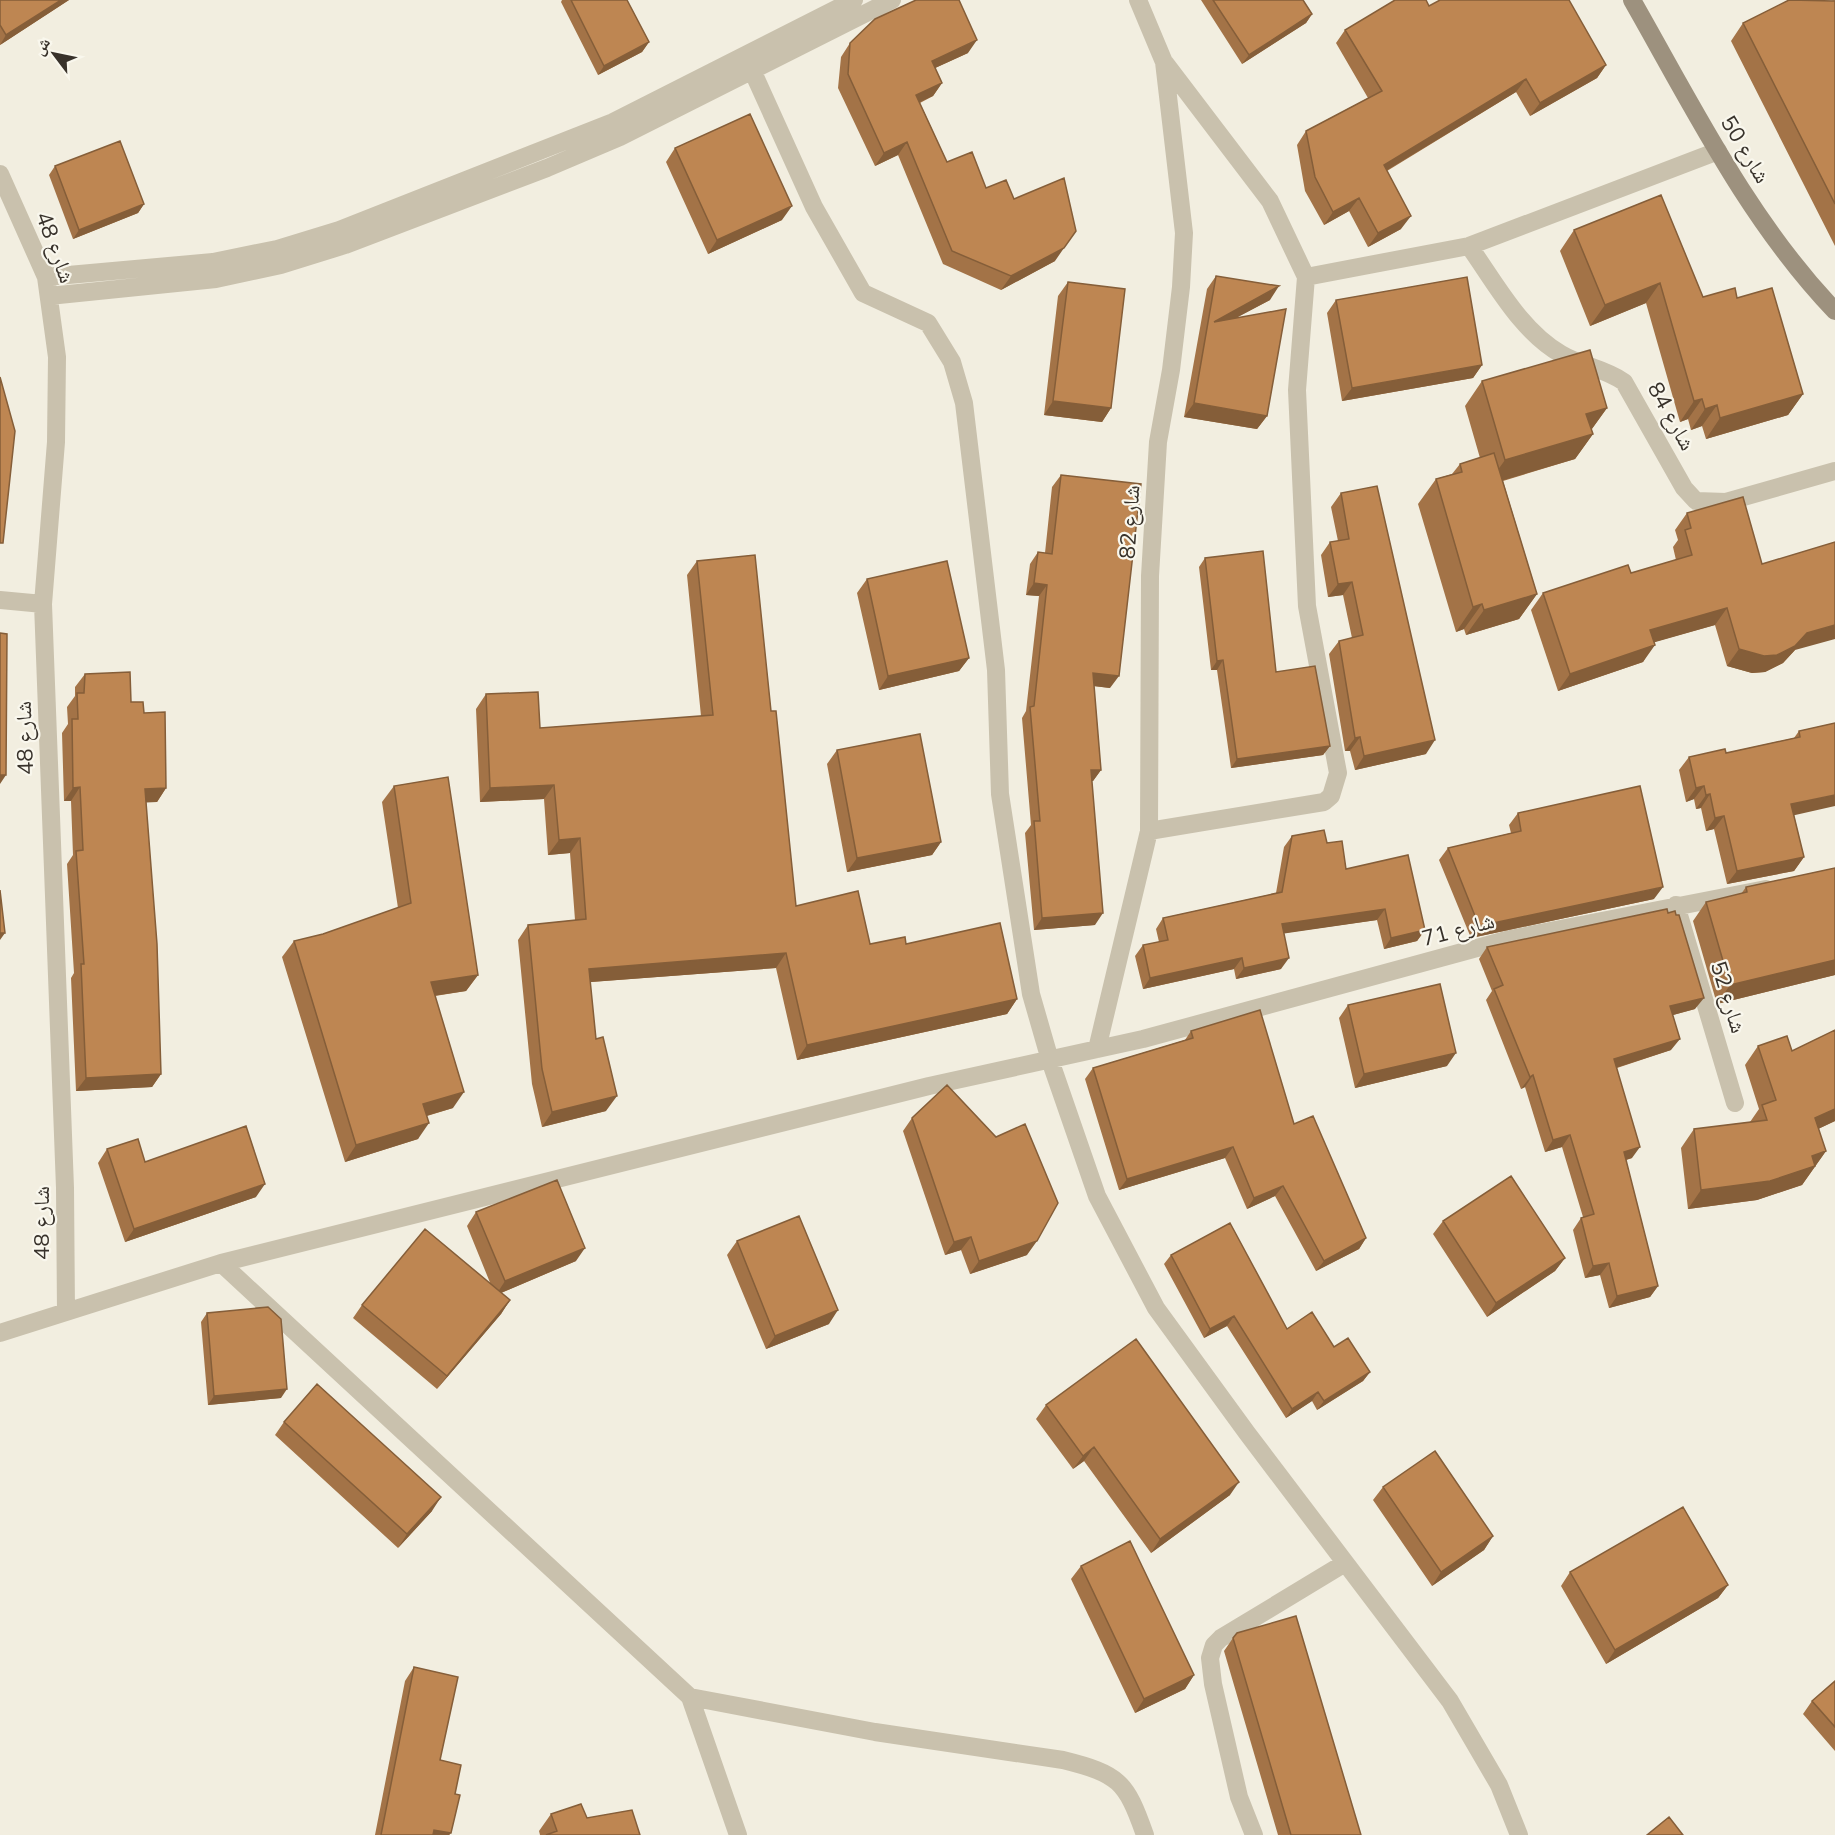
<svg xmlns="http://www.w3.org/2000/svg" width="1835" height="1835" viewBox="0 0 1835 1835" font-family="Mulish,'Noto Naskh Arabic',sans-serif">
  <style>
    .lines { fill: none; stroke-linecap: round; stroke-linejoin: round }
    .street { stroke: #c9c1ad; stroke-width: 18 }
    .secondary { stroke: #9d917e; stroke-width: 18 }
    .wall { fill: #a37347 }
    .shaded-wall { fill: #855e39 }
    .building { fill: #be8652; stroke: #855e39; stroke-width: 1.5 }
    .labels { text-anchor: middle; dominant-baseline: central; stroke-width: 4.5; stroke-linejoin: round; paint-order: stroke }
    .street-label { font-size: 22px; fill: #38322b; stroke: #f9f7ed }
  </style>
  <rect width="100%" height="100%" fill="#f2eee0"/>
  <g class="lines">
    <path class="street" d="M1165,63L1270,201L1306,277L1469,246L1718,151
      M752,70L814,207L863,293L928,323L952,362L964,403L996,670L1000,794L1031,994L1050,1060L1097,1196L1156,1308L1247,1433L1450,1701L1499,1785L1519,1835
      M0,174L46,277L57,357L56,442L43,604L65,1188L66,1312
      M1469,246C1496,284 1520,330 1561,354C1581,366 1604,368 1624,382L1684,488L1696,501L1726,502L1835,471
      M46,277L213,262L277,249L339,230L613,122L854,0
      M49,296L216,279L281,265L345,245L547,168L620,137L892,0
      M0,600L43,604
      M1149,831L1324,802L1331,796L1338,773L1307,606L1297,390L1306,277
      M1676,905L1735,1103
      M1097,1049L1149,831L1150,576L1158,442L1171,370L1181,287L1184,233L1164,62L1138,0
      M221,1263L690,1697L875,1732L1063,1760C1119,1774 1126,1781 1145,1835
      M0,1333L221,1263L929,1086L1143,1039L1510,939L1766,889
      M690,1697L738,1835
      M1254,1835L1239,1797L1213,1684L1210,1658L1214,1645L1221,1638L1345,1563"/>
    <path class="secondary" d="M1632,0C1693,107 1749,221 1835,311"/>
  </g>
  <path class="wall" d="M0,0H69L0,45Z
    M562,0H627L649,42L642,52L598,75L561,2Z
    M1201,0H1303L1312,14L1306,23L1242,64Z
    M1835,0V246L1731,41L1743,23Z
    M1429,6L1606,65L1597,78L1530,116L1516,92L1387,171L1401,229L1368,247L1349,211L1324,225L1305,191L1297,145L1306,131L1368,98L1336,43L1345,30Z
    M850,43L968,53L935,68L942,83L933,96L920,103L947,162L986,188L1014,199L1055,261L1001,290L943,264L898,155L875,166L838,88L841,57Z
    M675,148L782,220L708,254L666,162Z
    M55,166L144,204L138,213L73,239L49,175Z
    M1574,230L1703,297L1737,298L1803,394L1788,415L1706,439L1702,426L1691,430L1688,419L1680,422L1646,303L1590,326L1560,251Z
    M1216,276L1270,300L1237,317L1267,416L1257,429L1184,417L1207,289Z
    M1068,282L1111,408L1102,422L1044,415L1058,296Z
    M1336,300L1482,365L1473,378L1342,401L1327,313Z
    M1482,381L1607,408L1591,430L1593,434L1575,459L1503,481L1537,594L1519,619L1466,635L1464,629L1456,632L1418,504L1436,479L1452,474L1460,464L1480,458L1465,406Z
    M1061,475L1110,688L1094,686L1101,770L1093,781H1092L1095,925L1034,930L1025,833L1031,825L1022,718L1026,711L1039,596L1026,595L1030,564L1038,552L1045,553L1052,487Z
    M1341,493L1426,754L1355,770L1350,751H1345L1329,654L1339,641L1352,638L1343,595L1328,597L1321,555L1330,542L1338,541L1331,507Z
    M1687,513L1762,564L1795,650L1783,663L1765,672L1752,673L1727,666L1715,625L1654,642L1643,662L1558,691L1531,610L1543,593L1631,573L1676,560L1673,547L1678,540L1675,530Z
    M1205,558L1276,672L1330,746L1323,755L1231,768L1217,670H1211L1199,567Z
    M697,561L771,711L796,906L870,944H906L1017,999L1007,1014L797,1060L776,968L590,982L596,1039L606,1111L542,1127L532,1084L518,940L528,925L575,920L570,853L548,855L544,799L480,802L476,709L486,694L540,728L701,716L687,575Z
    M867,579L969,658L959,671L879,690L857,593Z
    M85,674L131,702L144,713L166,788L157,802H146L161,1074L152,1087L76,1091L71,978L74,973L67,864L73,855L71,801H64L62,733L68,724L67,707L75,696V687Z
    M1835,723L1794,815L1804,857L1794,871L1727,884L1714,829L1706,831L1701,808L1696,809L1694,799L1686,802L1679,770L1689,757L1726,753L1794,738L1799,731Z
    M837,750L941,842L932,855L847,872L827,764Z
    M394,786L478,975L466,991L435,996L453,1108L427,1116L418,1139L345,1162L282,957L294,941L323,934L398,908L382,802Z
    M1518,813L1654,899L1471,938L1439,860L1448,848L1511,833L1509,825Z
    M1292,836L1327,843L1346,869L1425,930L1417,941L1384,949L1377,920L1284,933L1281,969L1236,979L1234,969L1143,989L1135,956L1143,945L1159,942L1156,929L1163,918L1276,893L1284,847Z
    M1835,868V975L1717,1004L1693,921L1706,902L1741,894L1746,887Z
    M1487,947L1695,1009L1673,1015L1671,1050L1617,1068L1632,1158L1626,1160L1658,1286L1650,1297L1609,1308L1600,1275L1585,1278L1573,1230L1581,1218L1583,1217L1562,1147L1545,1152L1525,1087L1521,1089L1486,1000L1492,991L1479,959Z
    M1348,1005L1447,1066L1355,1088L1339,1018Z
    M1835,1030V1121L1818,1129L1826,1151L1802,1185L1757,1200L1688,1209L1681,1148L1694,1129L1750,1122L1759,1109L1745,1065L1758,1046L1792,1051Z
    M1191,1031L1294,1124L1366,1238L1359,1249L1316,1271L1275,1196L1247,1209L1225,1158L1119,1190L1085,1079L1093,1068L1185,1040Z
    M912,1118L1027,1255L970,1274L961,1250L945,1255L903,1131Z
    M107,1149L145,1162L256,1197L125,1242L98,1163Z
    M476,1212L576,1261L501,1293L510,1300L501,1314L437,1389L353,1318L362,1305L491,1285L467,1226Z
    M1443,1221L1565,1258L1555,1271L1487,1317L1433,1234Z
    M737,1241L829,1324L766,1349L727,1255Z
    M1171,1255L1287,1329L1334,1347L1370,1372L1363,1381L1317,1410L1312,1401L1286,1418L1227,1326L1204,1338L1164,1264Z
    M207,1313L281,1398L208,1405L201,1322Z
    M1046,1405L1230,1495L1151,1553L1084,1461L1073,1469L1036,1419Z
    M284,1422L432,1511L398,1548L275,1435Z
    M1383,1487L1493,1536L1484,1550L1432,1586L1373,1500Z
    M1081,1566L1194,1675L1185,1689L1135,1713L1071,1579Z
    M1570,1572L1728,1585L1718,1598L1606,1664L1561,1586Z
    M1233,1638L1361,1835H1278L1224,1651Z
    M414,1667L440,1760L455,1794L451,1833L449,1835H375L405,1681Z
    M1835,1681V1751L1803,1714L1812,1701Z
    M551,1814L587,1818L640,1835H540L539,1831Z"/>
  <path class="shaded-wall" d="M61,0H69L0,45L6,35Z
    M1312,14L1306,23L1242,64L1249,55Z
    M977,40L968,53L922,74L932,61Z
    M649,42L642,52L598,75L604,66Z
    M1606,65L1597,78L1530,116L1540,103Z
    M1526,79L1516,92L1374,178L1384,165Z
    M942,83L933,96L907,108L916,95Z
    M907,142L898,155L875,166L884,153Z
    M1359,198L1349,211L1324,225L1333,212Z
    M144,204L138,213L73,239L79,230Z
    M792,206L782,220L708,254L717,240Z
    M1411,216L1401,229L1368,247L1378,233Z
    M1064,248L1055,261L1001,290L1011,276Z
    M1660,283L1646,303L1590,326L1605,305Z
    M1279,286L1270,300L1206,334L1214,322Z
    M1482,365L1473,378L1342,401L1352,388Z
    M1803,394L1788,415L1706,439L1720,418Z
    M1702,399L1688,419L1680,422L1694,401Z
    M1053,401L1111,408L1102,422L1044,415Z
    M1194,403L1267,416L1257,429L1184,417Z
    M1717,405L1702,426L1691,430L1705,409Z
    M1607,408L1589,433L1586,414Z
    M1593,434L1575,459L1487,485L1505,460Z
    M1352,582L1343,595L1328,597L1338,584Z
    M1034,583L1047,585L1039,596L1026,595Z
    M1537,594L1519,619L1466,635L1484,610Z
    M1482,604L1464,629L1456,632L1473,607Z
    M1727,608L1715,625L1638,647L1650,630Z
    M1835,625V639L1795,650L1783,663L1765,672L1752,673L1727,666L1739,649L1807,633Z
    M1655,645L1643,662L1558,691L1570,674Z
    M969,658L959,671L879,690L888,676Z
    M1223,660L1217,670H1211L1217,661Z
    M1093,673L1119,676L1110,688L1085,685Z
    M1360,737L1350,751H1345L1355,738Z
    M1435,740L1426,754L1355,770L1364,756Z
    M1330,746L1323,755L1231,768L1237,759Z
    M1091,770H1101L1093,781L1083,782Z
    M0,775H6L0,784Z
    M554,785L544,799L480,802L490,788Z
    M1704,786L1694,799L1686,802L1696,788Z
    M80,787L71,801H64L73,788Z
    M166,788L157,802L136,803L145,789Z
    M1710,794L1701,808L1696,809L1706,795Z
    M1835,795V806L1782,818L1791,804Z
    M1724,816L1714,829L1706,831L1715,818Z
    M580,838L570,853L548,855L559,840Z
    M941,842L932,855L847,872L857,858Z
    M1804,857L1794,871L1727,884L1737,871Z
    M1663,887L1654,899L1471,938L1479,926Z
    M1385,909L1377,920L1274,935L1282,924Z
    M1103,913L1095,925L1034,930L1042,918Z
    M1425,930L1417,941L1384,949L1391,938Z
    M0,933H5L0,940Z
    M786,953L776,968L578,983L589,969Z
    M1242,958L1234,969L1143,989L1150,978Z
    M1289,958L1281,969L1236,979L1244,968Z
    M1835,960V975L1717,1004L1730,985Z
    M478,975L466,991L419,998L431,982Z
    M1704,998L1695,1009L1662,1018L1670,1006Z
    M1017,999L1007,1014L797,1060L807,1045Z
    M1680,1039L1671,1050L1606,1071L1614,1059Z
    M1456,1053L1447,1066L1355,1088L1364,1074Z
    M161,1074L152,1087L76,1091L86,1078Z
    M1533,1075L1525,1087L1521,1089L1530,1077Z
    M464,1092L453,1108L412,1120L423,1104Z
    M617,1096L606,1111L542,1127L552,1112Z
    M1835,1109V1121L1801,1137L1815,1118Z
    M429,1123L418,1139L345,1162L356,1145Z
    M1570,1135L1562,1147L1545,1152L1553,1140Z
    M1233,1147L1225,1158L1119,1190L1127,1179Z
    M1640,1147L1632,1158L1616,1163L1624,1152Z
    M1826,1151L1802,1185L1757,1200L1688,1209L1701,1190Z
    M265,1184L256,1197L125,1242L134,1229Z
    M1283,1186L1275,1196L1247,1209L1254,1198Z
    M971,1237L961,1250L945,1255L954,1242Z
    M1366,1238L1359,1249L1316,1271L1324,1261Z
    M1037,1241L1027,1255L970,1274L979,1261Z
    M585,1248L576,1261L496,1295L505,1281Z
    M1565,1258L1555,1271L1487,1317L1496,1303Z
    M1609,1263L1600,1275L1585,1278L1593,1266Z
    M1658,1286L1650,1297L1609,1308L1617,1296Z
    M510,1300L501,1314L437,1389L447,1376Z
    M838,1310L829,1324L766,1349L775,1336Z
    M1234,1316L1227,1326L1204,1338L1210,1329Z
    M1370,1372L1363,1381L1317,1410L1324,1401Z
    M287,1389L281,1398L208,1405L214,1396Z
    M1318,1392L1312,1401L1286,1418L1292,1409Z
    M1094,1447L1084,1461L1073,1469L1083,1456Z
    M1239,1482L1230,1495L1151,1553L1160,1539Z
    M441,1497L432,1511L398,1548L407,1534Z
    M1493,1536L1484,1550L1432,1586L1441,1572Z
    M1728,1585L1718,1598L1606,1664L1615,1650Z
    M1194,1675L1185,1689L1135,1713L1144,1699Z
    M434,1830L451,1833L449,1835H431Z"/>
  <path class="building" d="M0,0H61L6,35L0,25Z
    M571,0H627L649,42L604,66Z
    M916,0H959L977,40L932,61L942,83L916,95L947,162L972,152L986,188L1006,180L1014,199L1064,178L1076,231L1064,248L1011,276L952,251L907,142L884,153L848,74L850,43L875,19Z
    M1213,0H1303L1312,14L1249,55Z
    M1395,0H1426L1429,6L1440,0H1569L1606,65L1540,103L1526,79L1384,165L1411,216L1378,233L1359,198L1333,212L1315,177L1306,131L1382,91L1345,30Z
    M1789,0L1835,1V204L1743,23Z
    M750,114L792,206L717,240L675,148Z
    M120,141L144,204L79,230L55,166Z
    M1661,195L1703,297L1735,288L1737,298L1772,288L1803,394L1720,418L1717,405L1705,409L1702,399L1694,401L1660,283L1605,305L1574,230Z
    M1216,276L1279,286L1214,322L1286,309L1267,416L1194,403Z
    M1467,277L1482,365L1352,388L1336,300Z
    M1068,282L1125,289L1111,408L1053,401Z
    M1590,350L1607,408L1586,414L1593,434L1505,460L1482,381Z
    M0,377L15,431L3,543H0Z
    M1494,453L1537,594L1484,610L1482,604L1473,607L1436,479L1462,472L1460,464Z
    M1061,475L1141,484L1119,676L1093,673L1101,770H1091L1103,913L1042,918L1034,821H1040L1030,707L1034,706L1047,585L1034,583L1038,552L1052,554Z
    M1377,486L1435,740L1364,756L1360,737L1355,738L1339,641L1363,635L1352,582L1338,584L1330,542L1349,539L1341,493Z
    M1743,497L1762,564L1835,542V625L1807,633L1795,646L1777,655L1764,656L1739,649L1727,608L1650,630L1655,645L1570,674L1543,593L1628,565L1631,573L1692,555L1685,530L1691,528L1687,513Z
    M1263,551L1276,672L1315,666L1330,746L1237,759L1223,660L1217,661L1205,558Z
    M755,555L771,711H776L796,906L858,891L870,944L905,937L906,944L1000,923L1017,999L807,1045L786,953L589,969L596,1039L603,1037L617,1096L552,1112L542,1069L528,925L586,919L580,838L559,840L554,785L490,788L486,694L538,692L540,728L713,715L697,561Z
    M947,561L969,658L888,676L867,579Z
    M0,633L7,634L6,775H0Z
    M130,672L131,702H143L144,713L165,712L166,788L145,789L157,944L161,1074L86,1078L81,964H84L76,851L83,850L80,787L73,788L72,719H78L77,693H84L85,674Z
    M1835,723V795L1791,804L1804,857L1737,871L1724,816L1715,818L1710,794L1706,795L1704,786L1696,788L1689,757L1725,749L1726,753L1800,737L1799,731Z
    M920,734L941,842L857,858L837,750Z
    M448,777L478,975L431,982L464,1092L423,1104L429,1123L356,1145L294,941L323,934L411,903L394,786Z
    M1640,786L1663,887L1479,926L1448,848L1521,831L1518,813Z
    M1324,830L1327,843L1342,841L1346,869L1408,855L1425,930L1391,938L1385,909L1282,924L1289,958L1244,968L1242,958L1150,978L1143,945L1168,940L1163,918L1282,892L1292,836Z
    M1835,868V960L1730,985L1706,902L1747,892L1746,887Z
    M0,890L5,933H0Z
    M1667,909L1668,913L1675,911L1676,915H1679L1704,998L1670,1006L1680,1039L1614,1059L1640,1147L1624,1152L1658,1286L1617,1296L1609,1263L1593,1266L1581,1218L1594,1214L1570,1135L1553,1140L1533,1075L1530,1077L1494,989L1503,985L1487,947Z
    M1440,984L1456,1053L1364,1074L1348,1005Z
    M1260,1010L1294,1124L1313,1116L1366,1238L1324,1261L1283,1186L1254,1198L1233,1147L1127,1179L1093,1068L1193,1038L1191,1031Z
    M1835,1030V1109L1815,1118L1826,1151L1812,1156L1815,1166L1770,1181L1701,1190L1694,1129L1767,1120L1762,1105L1776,1100L1758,1046L1787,1036L1792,1051Z
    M947,1085L996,1137L1025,1124L1058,1203L1037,1241L979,1261L971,1237L954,1242L912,1118Z
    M246,1126L265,1184L134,1229L107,1149L138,1139L145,1162Z
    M1511,1176L1565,1258L1496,1303L1443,1221Z
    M557,1180L585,1248L505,1281L476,1212Z
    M799,1216L838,1310L775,1336L737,1241Z
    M1230,1223L1287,1329L1312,1312L1334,1347L1348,1338L1370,1372L1324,1401L1318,1392L1292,1409L1234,1316L1210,1329L1171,1255Z
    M425,1229L510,1300L447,1376L362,1305Z
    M268,1307L281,1319L287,1389L214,1396L207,1313Z
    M1136,1339L1239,1482L1160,1539L1094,1447L1083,1456L1046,1405Z
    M317,1384L441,1497L407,1534L284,1422Z
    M1435,1451L1493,1536L1441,1572L1383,1487Z
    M1683,1507L1728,1585L1615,1650L1570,1572Z
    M1130,1541L1194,1675L1144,1699L1081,1566Z
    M1296,1616L1361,1835H1291L1233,1638L1237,1633Z
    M414,1667L458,1677L440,1760L461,1765L455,1794L460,1795L451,1833L434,1830L433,1835H381Z
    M1835,1681V1727L1812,1701Z
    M581,1804L587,1818L632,1810L640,1835H546L557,1831L551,1814Z
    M1669,1817L1683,1835H1647Z"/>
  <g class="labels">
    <g class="street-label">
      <text transform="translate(1746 149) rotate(59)">شارع 50</text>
      <text transform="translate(56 247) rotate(70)">شارع 48</text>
      <text transform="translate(1672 416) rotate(61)">شارع 84</text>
      <text transform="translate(1129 522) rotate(-86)">شارع 82</text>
      <text transform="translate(24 738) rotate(-92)">شارع 48</text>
      <text transform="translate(1458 929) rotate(-15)">شارع 71</text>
      <text transform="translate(1729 997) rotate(73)">شارع 52</text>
      <text transform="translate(41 1223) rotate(-90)">شارع 48</text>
    </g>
  </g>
  <g transform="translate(54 54) rotate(302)" stroke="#f9f7ed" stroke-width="4.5" paint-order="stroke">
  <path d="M0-4.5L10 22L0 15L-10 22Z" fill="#38322b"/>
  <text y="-9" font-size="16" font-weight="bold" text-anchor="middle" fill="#38322b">ش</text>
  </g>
</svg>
